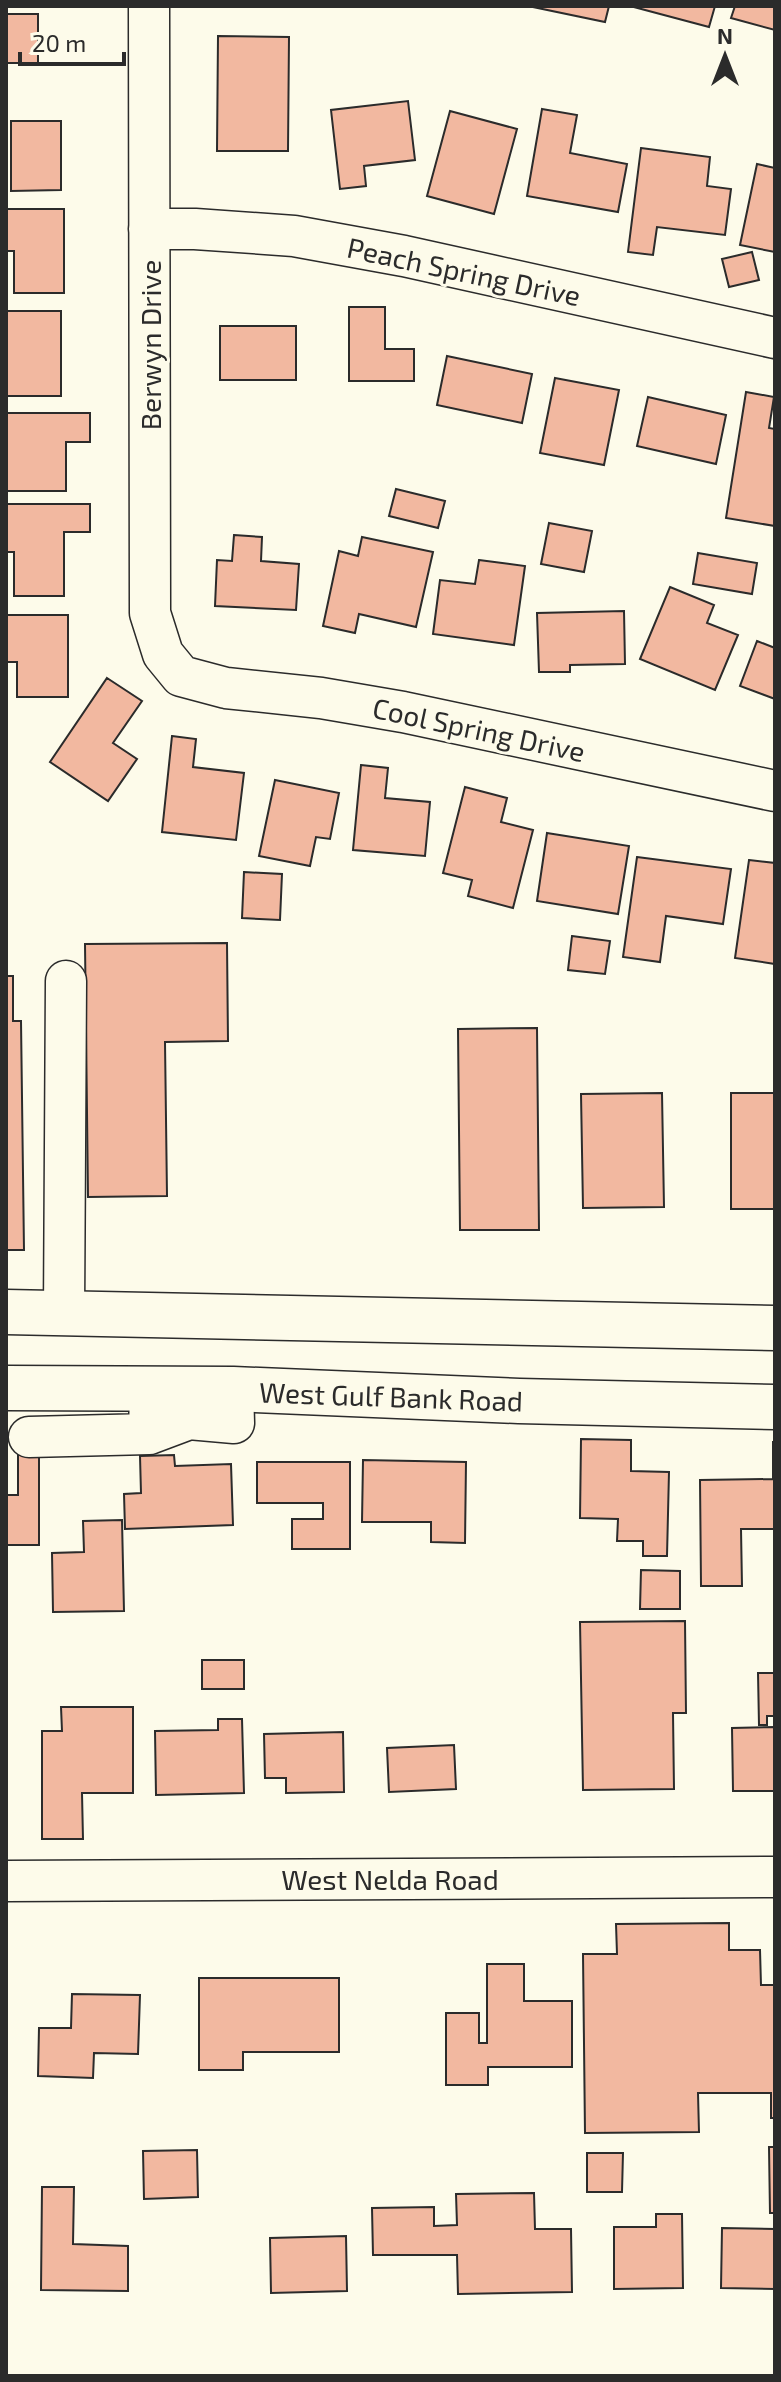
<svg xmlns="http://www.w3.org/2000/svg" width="781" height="2382" viewBox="0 0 781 2382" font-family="'Exo 2',sans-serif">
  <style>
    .building { fill: #f2b8a0; stroke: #2b2b2b; stroke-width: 2 }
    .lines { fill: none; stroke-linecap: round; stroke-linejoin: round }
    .minor-casing { stroke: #2b2b2b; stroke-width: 43 }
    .major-casing { stroke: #2b2b2b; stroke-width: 47 }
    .minor { stroke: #fdfbea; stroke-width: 40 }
    .major { stroke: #fdfbea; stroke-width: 44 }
    .labels { text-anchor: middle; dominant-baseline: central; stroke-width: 6; stroke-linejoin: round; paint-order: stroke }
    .street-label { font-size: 28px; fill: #2b2b2b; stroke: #fdfbea }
  </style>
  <rect width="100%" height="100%" fill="#fdfbea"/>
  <path class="building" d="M528,6H609L605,22Z
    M630,6H715L709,27Z
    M735,6H775V30L731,18Z
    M6,14H38V63H6Z
    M218,36L289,37L288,151H217Z
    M408,101L415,160L364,166L366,186L340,189L331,110Z
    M542,109L577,115L570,153L627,164L618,212L527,196Z
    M450,111L517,129L494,214L427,196Z
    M11,121H61V190L11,191Z
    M641,148L710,157L707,186L731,189L725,235L657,227L653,255L628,252Z
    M757,164L775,168V252L740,245Z
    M6,209H64V293H14V251H6Z
    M752,252L759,280L729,287L722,259Z
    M349,307H385V349H414V381H349Z
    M6,311H61V396H6Z
    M220,326H296V380H220Z
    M447,356L532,374L522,423L437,405Z
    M555,378L619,390L604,465L540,453Z
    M746,392L774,397L769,428L775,429V526L726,518Z
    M648,397L726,415L716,464L637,446Z
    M6,413H90V442H66V491H6Z
    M396,489L445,501L438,528L389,516Z
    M6,504H90V532H64V596H14V552H6Z
    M549,523L592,531L584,572L541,564Z
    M234,535L262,537L261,561L299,564L296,610L215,606L217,560L232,561Z
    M362,537L433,552L416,627L359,614L355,633L323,626L339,551L358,556Z
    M698,553L757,563L752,594L693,584Z
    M479,560L525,566L514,645L433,634L440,580L475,584Z
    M670,587L714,605L707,623L738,635L715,690L640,659Z
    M624,611L625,664L570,665V672H539L537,613Z
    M6,615H68V697H17V662H6Z
    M757,641L775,648V699L740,686Z
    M107,678L142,701L113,743L137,759L108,801L50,762Z
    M172,736L196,739L193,767L244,773L236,840L162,832Z
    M361,765L388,768L385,798L430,802L425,856L353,850Z
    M275,780L339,793L330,839L316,837L310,866L259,856Z
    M465,787L507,798L501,822L533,830L513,908L468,896L472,880L443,873Z
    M547,833L629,846L618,914L537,901Z
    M637,857L731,869L723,924L666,916L660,962L623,957Z
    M749,860L775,863V964L735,958Z
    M244,872L282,874L280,920L242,918Z
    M572,936L610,941L605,974L568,970Z
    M227,943L228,1041L165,1042L167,1196L88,1197L85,944Z
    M6,976H13V1021H21L24,1250H6Z
    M537,1028L539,1230H460L458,1029Z
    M662,1093L664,1207L583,1208L581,1094Z
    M731,1093H775V1209H731Z
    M581,1439L631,1440V1471L669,1472L667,1556H643V1541H617L618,1519L580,1518Z
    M773,1442H775V1529H741L742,1586H701L700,1480L773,1479Z
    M18,1449H39V1545H6V1495H18Z
    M174,1455L175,1466L231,1464L233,1525L125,1529L124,1494L141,1493L140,1456Z
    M363,1460L466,1462L465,1543L431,1542V1522H362Z
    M257,1462H350V1549H292V1519H323V1503H257Z
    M122,1520L124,1611L53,1612L52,1553L84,1552L83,1521Z
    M641,1570L680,1571V1609H640Z
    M685,1621L686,1713H673L674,1789L583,1790L580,1622Z
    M202,1660H244V1689H202Z
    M758,1673H775V1716H767V1725H759Z
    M61,1707H133V1793H82L83,1839H42V1731H62Z
    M218,1719H242L244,1793L156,1795L155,1731L218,1730Z
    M775,1727V1791H733L732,1728Z
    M343,1732L344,1792L286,1793V1778H265L264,1734Z
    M454,1745L456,1789L389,1792L387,1748Z
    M729,1923V1950H760L761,1985H775V2118H771V2093H698L699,2132L585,2133L583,1954H617L616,1924Z
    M487,1964H524V2001H572V2067H488V2085H446V2013H479V2043H487Z
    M199,1978H339V2052H243V2070H199Z
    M72,1994L140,1995L138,2054L94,2053L93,2078L38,2076L39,2028H71Z
    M769,2147H775V2213H770Z
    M197,2150L198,2197L144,2199L143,2151Z
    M587,2153H623L622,2192H587Z
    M42,2187H74L73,2244L128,2246V2291L41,2290Z
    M534,2193L535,2229H571L572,2292L458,2294L457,2255H373L372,2208L434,2207V2226L457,2225L456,2194Z
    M656,2214H682L683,2288L614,2289V2227H656Z
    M722,2228L775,2229V2289L721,2288Z
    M346,2236L347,2291L271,2293L270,2238Z"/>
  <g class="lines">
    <g class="minor-casing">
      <path id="minor" d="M149,6L150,613L163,654L181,676L226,688L321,698L403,712L775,791
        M149,229H195L294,236L404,256L775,338
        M64,1313L66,981
        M149,1434L189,1419L234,1423L233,1389
        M29,1437L149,1434L150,1391
        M6,1881L775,1877"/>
    </g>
    <g class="major-casing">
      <path id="major" d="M6,1312L775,1328
        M6,1388L233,1389L519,1401L775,1407"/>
    </g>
    <use href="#minor" class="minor"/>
    <use href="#major" class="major"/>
  </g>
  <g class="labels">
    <g class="street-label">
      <text transform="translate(464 271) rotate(12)">Peach Spring Drive</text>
      <text transform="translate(150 345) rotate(-90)">Berwyn Drive</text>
      <text transform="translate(479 729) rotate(12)">Cool Spring Drive</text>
      <text transform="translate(391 1396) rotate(2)">West Gulf Bank Road</text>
      <text x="390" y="1879">West Nelda Road</text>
    </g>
  </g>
  <rect width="781" height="2382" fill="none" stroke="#2b2b2b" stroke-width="16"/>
  <g transform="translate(725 56)" stroke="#fdfbea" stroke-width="6" paint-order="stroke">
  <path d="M0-6L14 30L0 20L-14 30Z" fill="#2b2b2b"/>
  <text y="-12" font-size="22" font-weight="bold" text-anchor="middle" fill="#2b2b2b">N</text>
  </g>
  <path d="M20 52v12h104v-12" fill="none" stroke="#2b2b2b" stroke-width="4"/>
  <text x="32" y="52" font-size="24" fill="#2b2b2b" stroke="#fdfbea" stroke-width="6" paint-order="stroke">20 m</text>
</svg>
